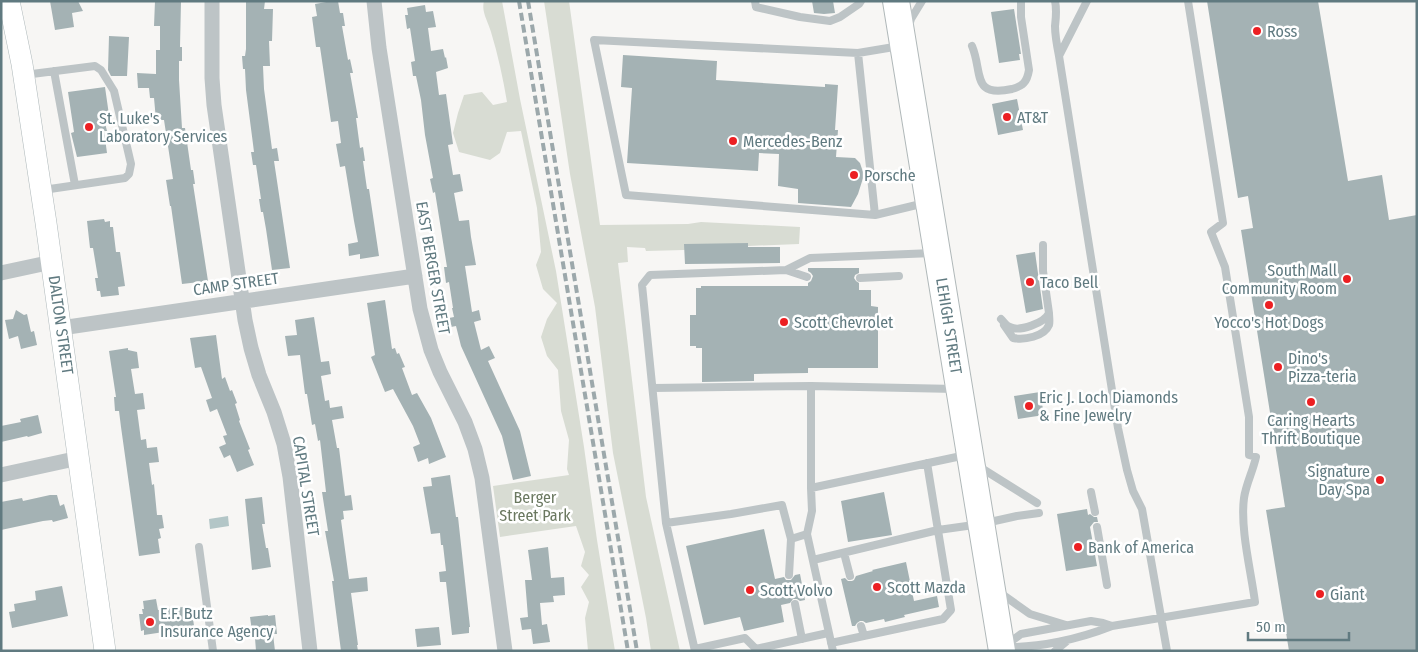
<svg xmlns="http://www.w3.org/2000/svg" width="1418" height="652" viewBox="0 0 1418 652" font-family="'Fira Sans Condensed',sans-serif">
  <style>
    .green { fill: #d8dcd3 }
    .water { fill: #b3c6c7 }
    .building { fill: #a4b2b4 }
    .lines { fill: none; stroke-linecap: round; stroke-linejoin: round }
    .secondary-casing { stroke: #afb9bb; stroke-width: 22 }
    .trunk-casing { stroke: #b0b8b9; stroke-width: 28 }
    .service { stroke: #bdc4c6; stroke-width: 8 }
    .minor { stroke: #bdc4c6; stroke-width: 15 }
    .secondary { stroke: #fff; stroke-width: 21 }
    .trunk { stroke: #fff; stroke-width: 26 }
    .rail { stroke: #9ca8ab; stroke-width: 4; stroke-dasharray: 8 4; stroke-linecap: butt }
    .poi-dot { fill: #ec1f22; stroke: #fff; stroke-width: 2 }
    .labels { text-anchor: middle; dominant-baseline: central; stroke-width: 5; stroke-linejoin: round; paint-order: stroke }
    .poi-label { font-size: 16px; fill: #607a80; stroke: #fff; text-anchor: start }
    .street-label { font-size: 16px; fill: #607a80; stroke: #fff }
    .park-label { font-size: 16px; fill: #6a7860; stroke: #fff }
  </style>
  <rect width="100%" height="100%" fill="#f7f6f4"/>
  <path class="green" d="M484,1H502L520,99L556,271L584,447L597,540L615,651H588L585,618L589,602L581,587L589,575L581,566L585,552L576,526L500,537L493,486L569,475L567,469L569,440L561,411L558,370L547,356L541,337L547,319L557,303L543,289L536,265L541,252L537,208L521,131L507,132L500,153L490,160L459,152L453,133L458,113L464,95L482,92L493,105L507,102C503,78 498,55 491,32C488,21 481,12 484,1Z
    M544,1H569L600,225L688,224L701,222L800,227L799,244L748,246V243L684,250L646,251L645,248L627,247L628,262L618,263L646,497L680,651H651L646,618L613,453L595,307L570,174Z"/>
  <path class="water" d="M228,516L229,526L210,529L209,519Z"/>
  <path class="building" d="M50,1H78L83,11L72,13L74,27L55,30Z
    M155,1H181L180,47H182V61H179V80L182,128H185L191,170H193L195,184H193L208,281L182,284L171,206H170L166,180L173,179L164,120H156L154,98H150L149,88H138L137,73L156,74V50H160V26H154Z
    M246,1H265L264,9H273L272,41H269L270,66H263L264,89L272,149L277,148L279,161H274L290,268L272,270L266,229L263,212H261L259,199H261L256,165H253L251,152H254L253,144L246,90L245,69H243L242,56H245L246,49Z
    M332,1H338L340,13H343L345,26H342L348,60L350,59L353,73H350L358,118H356L360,148L363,147L365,161H363L367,189H369L379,256L360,259V254L349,256L348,244L358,242L354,221L345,166L340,167L336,144L341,143L338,121L331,122L320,47H316L312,17L317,16L315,4Z
    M812,1H833L835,13L824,14L814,13Z
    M1207,1H1318L1348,181L1382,175L1389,220L1417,215V651H1289L1266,510L1285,507L1241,230L1253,228L1248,196L1238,198Z
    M425,5L426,12L433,11L436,27L428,28L431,51L443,49L445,58L446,57L448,68L436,72L439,95L446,94L453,144L448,145L453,175L460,174L463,191L454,193L459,221L469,220L471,237L476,265L465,266L472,312L479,310L481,320L474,322L481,350L489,346L495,358L488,361L520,431L531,476L513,480L502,436L461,346L456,326L446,328L444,319L454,317L452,308H453L449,282L446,283L444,267H447L435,192L433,193L430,179L433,178L425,135L421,100L416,76H413L411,62L415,61L410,28L407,29L405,15H408L407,8Z
    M1014,9L1021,54H1019L1020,60L999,63L991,12Z
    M109,36L129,37L127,76H111L108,70Z
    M623,55L717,61L716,80L825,87V84L838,85L835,130H838L836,157L855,158L860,163L864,175L858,194L851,207L798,203V189L778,186L779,154L759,153L758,171L627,163L632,88L621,87Z
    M105,87L110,122L105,123L107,131H104L107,153L77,157L71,133L74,132L68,92Z
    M1017,99L1023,130L998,135L992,104Z
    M104,219L105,222L110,221V227H113L116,252H120L125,286L118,287L119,295L101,297L100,291H97L95,278H98L93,248H90L87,221Z
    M748,243V247H780V263L685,264L684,244Z
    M1035,252L1043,309L1026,313L1016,255Z
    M808,268H859V273L855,275L854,278L856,281L859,283V290H871V306L878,307V368H808V373L754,374V381L702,382V348H696V346H690V315H696V288H701V286H808V283L811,281L813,276L811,273L808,271Z
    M385,300L392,349L395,348L397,354L399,353L405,367L402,368L412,395L417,393L431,418L446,457L429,464L428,458L418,462L413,447L420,444L413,426L393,389L385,392L371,357L375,355L367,303Z
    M16,310L24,315L27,314L31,332L34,331L37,345L21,349L18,336L9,339L5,320L13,319Z
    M314,317L321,362L329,361L331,374L321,376L325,401L329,400L330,408L342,406L344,418L332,420L337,448H339L345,496L351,495L353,510L343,511L344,519L341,520L349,579L367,577L368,591L351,593L358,645H357L358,651H341L332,581H334L325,531H328L322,492H326L320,440L318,441L315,424L312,425L307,394H305L300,355L288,356L285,336L297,335L295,320Z
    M216,335L222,379L225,377L230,391L232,390L237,403L235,404L240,420L239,421L250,449L248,450L254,465L237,472L230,455L224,458L219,447L226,444L223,436L227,435L217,409L210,412L206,400L212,398L201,367L195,368L190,338Z
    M128,348V350L137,352L139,368L131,369L135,394L143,393L145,409L137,410L141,440L146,439L147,448L157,447L159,462L149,463L152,485L154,484L157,515H162L164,528L159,529L161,538L158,539L160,553L139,556L121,427L119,411H115L114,397H116L109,351Z
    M1040,392L1044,415L1018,419L1014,396Z
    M38,415L42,433L28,437L27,436L1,442V426L21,422L20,419Z
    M450,475L456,517H458L470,627H469V633L452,635L446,582H440L439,572L446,571L443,545H441L440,533L431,534L423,487L432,486L431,478Z
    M884,492L892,535L848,542L841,501Z
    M50,495H57L60,506L64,504L68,518L53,522L52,520L43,521L1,530V502L22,498L23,501Z
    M262,497L265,524H262L266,548H268L271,567L252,570L245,499Z
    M1087,509L1088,515L1090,514L1094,517H1097L1098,522H1094L1090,527L1097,566L1066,571L1057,514Z
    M764,529L775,579L784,577L786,580H791L795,575L800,574L805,600L800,601L797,599H793L790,603L781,605L784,622L744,631L740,617L704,625L686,546Z
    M548,547L551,578L564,577L565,595L553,596L554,602L540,603L542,625L547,624L550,642L533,644L531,629L522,630L520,618L528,617L525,580H532L528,550Z
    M906,562L914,601L937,596L939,607L904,615L905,617L885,622L884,619L866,623L863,621H860L857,623L855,626H852L841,579L845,578L848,581H852L854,580L856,576L873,571L872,570Z
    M62,586L68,616L12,628L9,612L15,611L14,604L36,600L35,591Z
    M156,599L158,610L191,606L195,632L178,634L177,630L144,635V630L141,631L139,614H143L142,609H144L143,601Z
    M268,615V616L275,615L277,634H273L275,651H256L255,638H253L250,617Z
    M439,627L441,645L417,647L415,629Z"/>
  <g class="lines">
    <g class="secondary-casing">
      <path id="secondary" d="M9,1L22,64L46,223L105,651"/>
    </g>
    <g class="trunk-casing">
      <path id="trunk" d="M896,1L1002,651"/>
    </g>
    <path class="service" d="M755,1L756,7L800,17L830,21L840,17L859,4L861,1
      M1055,1C1057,10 1056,17 1055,26C1055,36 1057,46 1059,56
      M1087,1L1059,56L1118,428L1127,470L1133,491L1142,509L1167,651
      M909,26L911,19L922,1
      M900,46L858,53L594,40L626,195L875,215L925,203
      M972,46C983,72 971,98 1012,89C1023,86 1027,82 1029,70L1021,17V1
      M858,53L875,215
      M54,71L75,185
      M24,75L95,66L101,70L114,91L131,164L129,174L125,178L43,190
      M786,270L807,277
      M860,278L899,276
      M1001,319C1004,322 1006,326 1010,327C1019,332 1045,323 1049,313L1043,271V245
      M1004,325L1013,338C1024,340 1044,337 1049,325C1050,322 1049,317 1049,313
      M811,386V488L812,511L807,534L833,651
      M653,388L811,386L956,389
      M978,466L1037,503
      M811,488L966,455
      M1091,492L1095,512
      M666,523L731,514L782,505L791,539L807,534
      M1097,527L1107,585
      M199,547L213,651
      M844,553L850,576
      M813,560L938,530L981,524L1017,516L1039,513
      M789,575L791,539
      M999,592L1030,614L1066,625
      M795,604L802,639
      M861,626L864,636
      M831,643L943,619L951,610L927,463
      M1006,645L1021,634L1091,621L1103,623L1112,626
      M1005,647C1039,648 1079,639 1112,626L1255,602C1251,571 1240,529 1244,498C1246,484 1253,471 1256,457L1249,455V417L1225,267L1211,232L1223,223L1188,1
      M695,649L745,638L756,649L828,633
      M695,651L666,523L642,285L650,275L786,270L810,258L933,253
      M1055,651L1067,641"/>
    <path class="minor" d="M212,1V78L214,105L245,320L251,348L259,375L274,412L284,444L290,477L310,651
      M374,1L379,48L420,309L431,350L440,372L465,422L475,449L482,478L505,651
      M1,273L52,262
      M61,328L415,276
      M1,475L79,458"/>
    <use href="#secondary" class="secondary"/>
    <use href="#trunk" class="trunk"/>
    <path class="rail" d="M519,1L628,651
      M528,1L637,651"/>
  </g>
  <g class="poi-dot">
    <circle cx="1257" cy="31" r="5"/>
    <circle cx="1007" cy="117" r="5"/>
    <circle cx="89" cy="127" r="5"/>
    <circle cx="733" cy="141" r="5"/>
    <circle cx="854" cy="175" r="5"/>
    <circle cx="1347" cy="279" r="5"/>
    <circle cx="1030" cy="282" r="5"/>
    <circle cx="1269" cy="305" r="5"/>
    <circle cx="784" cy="322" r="5"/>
    <circle cx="1278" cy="367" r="5"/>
    <circle cx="1311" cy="402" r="5"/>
    <circle cx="1029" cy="406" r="5"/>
    <circle cx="1380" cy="480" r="5"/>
    <circle cx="1078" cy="547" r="5"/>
    <circle cx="877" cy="587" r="5"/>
    <circle cx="750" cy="590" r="5"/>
    <circle cx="1320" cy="594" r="5"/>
    <circle cx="150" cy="622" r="5"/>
  </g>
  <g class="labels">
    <g class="poi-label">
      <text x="1267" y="31">Ross</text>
      <text x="1017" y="117">AT&amp;T</text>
      <text x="99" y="118">St. Luke's<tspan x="99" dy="18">Laboratory Services</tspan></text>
      <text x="743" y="141">Mercedes-Benz</text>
      <text x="864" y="175">Porsche</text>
      <text x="1337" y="270" text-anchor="end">South Mall<tspan x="1337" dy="18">Community Room</tspan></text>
      <text x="1040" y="282">Taco Bell</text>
      <text x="794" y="322">Scott Chevrolet</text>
      <text x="1269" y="322" text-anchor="middle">Yocco's Hot Dogs</text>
      <text x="1288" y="358">Dino's<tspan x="1288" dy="18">Pizza-teria</tspan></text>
      <text x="1039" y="397">Eric J. Loch Diamonds<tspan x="1039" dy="18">&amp; Fine Jewelry</tspan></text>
      <text x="1311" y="420" text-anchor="middle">Caring Hearts<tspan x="1311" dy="18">Thrift Boutique</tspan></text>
      <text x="1370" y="471" text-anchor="end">Signature<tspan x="1370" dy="18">Day Spa</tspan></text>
      <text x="1088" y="547">Bank of America</text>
      <text x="887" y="587">Scott Mazda</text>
      <text x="760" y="590">Scott Volvo</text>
      <text x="1330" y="594">Giant</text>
      <text x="160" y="613">E.F. Butz<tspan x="160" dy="18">Insurance Agency</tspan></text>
    </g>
    <g class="street-label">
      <text transform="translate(433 268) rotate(80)">EAST BERGER STREET</text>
      <text transform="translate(236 284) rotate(-8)">CAMP STREET</text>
      <text transform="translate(61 325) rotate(82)">DALTON STREET</text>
      <text transform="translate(949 326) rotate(81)">LEHIGH STREET</text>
      <text transform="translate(306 486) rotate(81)">CAPITAL STREET</text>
    </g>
    <g class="park-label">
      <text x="535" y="497">Berger<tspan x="535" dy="18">Street Park</tspan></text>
    </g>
  </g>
  <rect width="1418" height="652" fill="none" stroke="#607a80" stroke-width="5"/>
  <path d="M1248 632v8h101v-8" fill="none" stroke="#607a80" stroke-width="2.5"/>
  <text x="1256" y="632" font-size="15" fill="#607a80" stroke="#ffffff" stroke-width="4" paint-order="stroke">50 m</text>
</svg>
